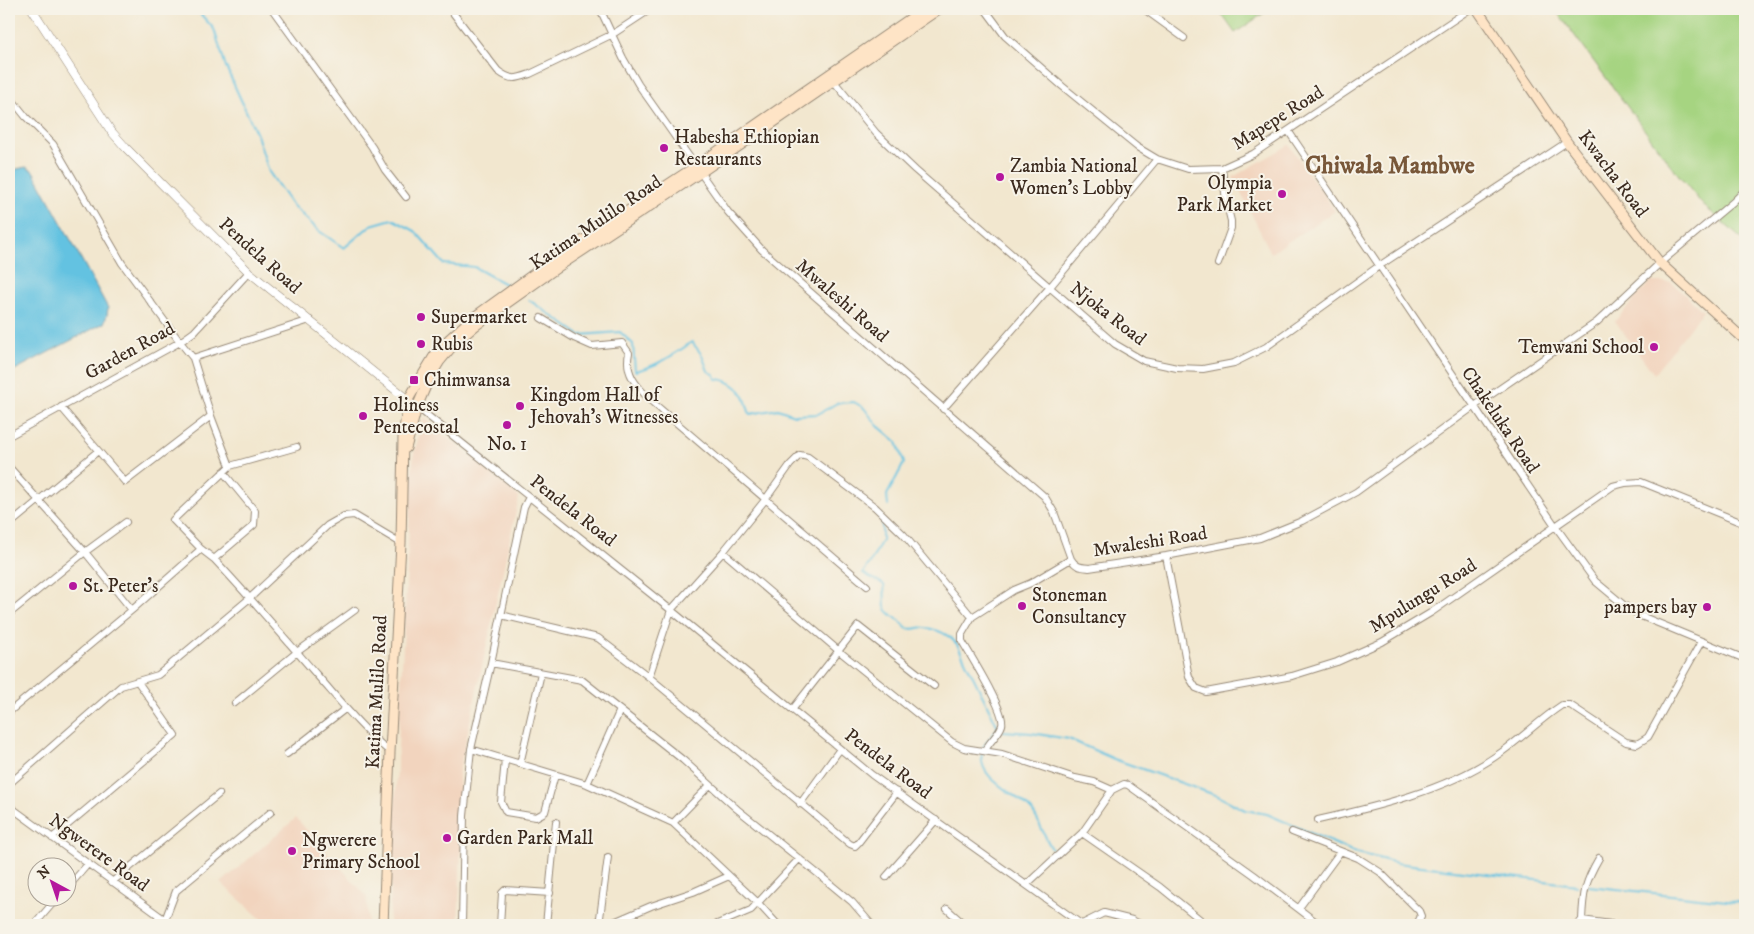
<svg xmlns="http://www.w3.org/2000/svg" width="1754" height="934" viewBox="0 0 1754 934" font-family="'IM FELL DW Pica',serif">
  <style>
    .built { fill: #f2d4be }
    .green { fill: #a6d481; stroke: #707f50 }
    .water { fill: #63c2e1; stroke: #4f7680 }
    .lines { fill: none; stroke-linecap: round; stroke-linejoin: round }
    .stream { stroke: #63c2e1; stroke-width: 2 }
    .minor-casing { stroke: #968876; stroke-width: 8 }
    .tertiary-casing { stroke: #968876; stroke-width: 9 }
    .secondary-casing { stroke: #968876; stroke-width: 11 }
    .minor { stroke: #fff; stroke-width: 6 }
    .tertiary { stroke: #fff; stroke-width: 8 }
    .secondary { stroke: #fee4c6; stroke-width: 9 }
    .poi-dot { fill: #b5179e; stroke: #f7f3e8; stroke-width: 2 }
    .labels { text-anchor: middle; dominant-baseline: central; stroke-width: 4; stroke-linejoin: round; paint-order: stroke }
    .street-label { font-size: 19px; fill: #3b2a1e; stroke: #f7f3e8 }
    .poi-label { font-size: 19px; fill: #3b2a1e; stroke: #f7f3e8; text-anchor: start }
    .district-label { font-size: 24px; font-weight: bold; fill: #785739; stroke: #f7f3e8 }
  </style>
  <rect width="100%" height="100%" fill="#f7f3e8"/>
  <filter id="ink" filterUnits="userSpaceOnUse"><feTurbulence type="fractalNoise" baseFrequency=".02" numOctaves="2"/><feDisplacementMap in="SourceGraphic" scale="10" xChannelSelector="R" yChannelSelector="G"/><feConvolveMatrix kernelMatrix="1 2 1 2 8 2 1 2 1" color-interpolation-filters="sRGB"/></filter>
  <filter id="wash" filterUnits="userSpaceOnUse"><feTurbulence type="fractalNoise" baseFrequency=".0096" numOctaves="4" result="noise"/><feDisplacementMap in="SourceGraphic" scale="20" xChannelSelector="R" yChannelSelector="G"/><feGaussianBlur stdDeviation="1.12" result="paint"/><feColorMatrix in="noise" values="0 0 0 0 0 0 0 0 0 0 0 0 0 0 0 0 0 1.4 0 .05"/><feComposite in="paint" operator="in"/></filter>
  <g filter="url(#wash)">
    <rect width="100%" height="100%" fill="#f2e7cf"/>
    <path class="built" d="M1289,145L1335,211L1271,253L1233,177Z
      M1650,282H1671L1703,311L1654,374L1615,321Z
      M424,418L519,497L459,772L461,844L458,925H389L412,470L414,453Z
      M296,818L367,897L368,925H268L221,883Z"/>
    <path class="green" d="M1218,9H1270L1235,33Z
      M1555,9H1745V242L1702,204L1669,163Z"/>
    <path class="water" d="M26,167L33,171L108,308L107,315L104,323L9,373V173L17,169Z"/>
    <g class="lines">
      <path class="stream" d="M196,9L214,29L226,67L257,135L269,172L291,204L319,231L344,248L371,225L392,219L415,231L444,264L474,267L507,285
        M529,300L580,335L620,332L633,344L635,371C656,367 675,354 692,342L702,355L708,371L715,375L716,379C726,379 738,386 743,395C747,401 747,408 750,414L778,409L794,415L818,414L837,403L854,402L864,408L877,425L897,442L904,463L887,495L888,506
        M882,520V540L872,560L863,573C870,578 878,580 884,585C885,591 884,601 885,607C888,616 902,619 906,628C917,631 917,626 925,628C937,629 949,635 957,644L998,727L983,747
        M1003,731L1031,733L1069,739L1114,759L1218,796L1245,810L1267,814L1354,852L1397,863L1577,885
        M982,753C977,780 1017,793 1032,811C1039,820 1045,838 1052,849
        M1589,886L1745,903"/>
    </g>
  </g>
  <g filter="url(#ink)">
    <g class="lines">
      <g class="minor-casing">
        <path id="minor" d="M272,9L372,147L385,170L406,197
          M450,9L498,71C511,81 516,79 530,74L613,34L651,9
          M600,9L623,58L638,84L728,212L762,250L1045,497L1054,512L1071,559C1076,567 1080,567 1089,568L1166,556L1260,538L1302,521L1356,492L1473,407L1597,322L1660,263L1733,202L1745,190
          M985,9L1005,36L1062,86L1137,147L1157,159L1188,169L1222,168L1253,154L1470,9
          M1144,9L1184,38
          M832,79L876,133L915,170L1115,344L1144,361L1177,368L1203,369L1234,363L1266,347L1379,266L1567,142
          M9,96L26,117L53,144L122,263L180,342L193,358L211,416L230,466L173,520L201,549
          M1289,132L1556,527L1595,581L1625,606L1641,616L1745,659
          M1218,264L1231,228V221L1226,201L1222,168
          M541,318L574,338L592,346L622,343L629,353C624,374 638,387 651,401L867,586
          M193,358L310,320
          M408,400L671,610L872,775L1081,924
          M61,407L125,482L211,416
          M943,409L1050,287L1157,159
          M9,436L180,342L194,332L249,272
          M230,466L297,447
          M9,467L85,552L132,610
          M223,472L255,511L254,525L214,559C249,596 282,635 316,674C340,701 362,729 390,752
          M9,525L98,451
          M723,552L839,651L952,742L964,748L1002,754L1075,778L1094,782L1112,790
          M1166,556L1189,677L1196,688L1206,692L1292,676L1337,662L1382,642L1432,612L1613,486L1625,483L1641,482L1745,524
          M9,614L85,552L126,522
          M501,615L598,638L649,677
          M491,663L582,680L683,760L737,809L817,873L852,902L872,925
          M235,703L297,652L355,610
          M792,710L858,626L934,686
          M9,712L132,610L201,549L214,559
          M471,749L587,784L673,823L758,903L778,925
          M985,751C989,741 999,735 1002,725C1006,712 970,655 962,641V634L972,617L1014,590L1031,583L1071,559
          M287,754L345,709
          M505,760L501,802L506,812L536,817L545,812L555,775
          M520,764L541,673
          M9,784L121,686L158,675L250,598L328,525L344,516L354,515L401,543
          M587,784L620,710
          M897,792L858,843L855,846L850,844L649,677L671,610L723,552L765,500L790,465L800,455L808,457L875,507L904,535L972,617
          M800,804L840,749
          M9,806L172,925
          M1318,820C1376,807 1447,790 1496,756C1519,741 1539,720 1562,705H1570L1626,742L1637,744L1648,737L1701,642
          M673,823L710,785
          M1292,832L1358,858L1380,872L1419,911L1421,916L1418,922L1415,925
          M1082,833L1160,887L1207,925
          M52,838L175,735L138,682
          M886,877L936,820
          M112,882L219,794
          M1027,884L1082,833L1112,790L1124,784L1128,785L1254,875L1320,925
          M68,887L88,864
          M1299,908L1340,852
          M947,909L965,925
          M165,920L176,891L271,812
          M1582,920C1583,893 1585,882 1599,858
          M34,925L59,896
          M151,925L160,916
          M462,925L464,816L471,749L491,663L524,507L529,497
          M500,925L502,893L505,890L550,893
          M546,925L556,822
          M599,925L608,857
          M607,925L651,906L693,892L729,876
          M715,925L751,910L799,859
          M1080,925L1104,913L1132,920L1142,925
          M1577,925L1582,920L1618,925"/>
      </g>
      <g class="tertiary-casing">
        <path id="tertiary" d="M32,9L111,131L126,148L249,272L408,400"/>
      </g>
      <g class="secondary-casing">
        <path id="secondary" d="M1477,9L1567,142L1660,263L1745,340
          M406,448L417,407L429,379L440,361L455,343L475,326L558,267L700,173L939,9
          M383,925L390,752L401,543L403,437L408,400L422,376L434,356L450,338L470,320L553,260L696,166L924,9"/>
      </g>
      <use href="#minor" class="minor"/>
      <use href="#tertiary" class="tertiary"/>
      <use href="#secondary" class="secondary"/>
    </g>
  </g>
  <g class="poi-dot">
    <circle cx="664" cy="148" r="5"/>
    <circle cx="1000" cy="177" r="5"/>
    <circle cx="1282" cy="194" r="5"/>
    <circle cx="421" cy="317" r="5"/>
    <circle cx="421" cy="344" r="5"/>
    <circle cx="1654" cy="347" r="5"/>
    <rect x="409" y="375" width="10" height="10" rx="2.5"/>
    <circle cx="520" cy="406" r="5"/>
    <circle cx="363" cy="416" r="5"/>
    <circle cx="507" cy="425" r="5"/>
    <circle cx="73" cy="586" r="5"/>
    <circle cx="1022" cy="606" r="5"/>
    <circle cx="1707" cy="607" r="5"/>
    <circle cx="447" cy="838" r="5"/>
    <circle cx="292" cy="851" r="5"/>
  </g>
  <g class="labels">
    <g class="street-label">
      <text transform="translate(1278 118) rotate(-32)">Mapepe Road</text>
      <text transform="translate(1613 174) rotate(53)">Kwacha Road</text>
      <text transform="translate(596 223) rotate(-34)">Katima Mulilo Road</text>
      <text transform="translate(260 256) rotate(42)">Pendela Road</text>
      <text transform="translate(842 301) rotate(41)">Mwaleshi Road</text>
      <text transform="translate(1108 314) rotate(38)">Njoka Road</text>
      <text transform="translate(130 351) rotate(-29)">Garden Road</text>
      <text transform="translate(1500 420) rotate(56)">Chakeluka Road</text>
      <text transform="translate(573 511) rotate(38)">Pendela Road</text>
      <text transform="translate(1150 542) rotate(-9)">Mwaleshi Road</text>
      <text transform="translate(1423 596) rotate(-32)">Mpulungu Road</text>
      <text transform="translate(377 692) rotate(-87)">Katima Mulilo Road</text>
      <text transform="translate(888 764) rotate(37)">Pendela Road</text>
      <text transform="translate(99 853) rotate(36)">Ngwerere Road</text>
    </g>
    <g class="poi-label">
      <text x="674" y="137">Habesha Ethiopian<tspan x="674" dy="22">Restaurants</tspan></text>
      <text x="1010" y="166">Zambia National<tspan x="1010" dy="22">Women's Lobby</tspan></text>
      <text x="1272" y="183" text-anchor="end">Olympia<tspan x="1272" dy="22">Park Market</tspan></text>
      <text x="431" y="317">Supermarket</text>
      <text x="431" y="344">Rubis</text>
      <text x="1644" y="347" text-anchor="end">Temwani School</text>
      <text x="424" y="380">Chimwansa</text>
      <text x="530" y="395">Kingdom Hall of<tspan x="530" dy="22">Jehovah's Witnesses</tspan></text>
      <text x="373" y="405">Holiness<tspan x="373" dy="22">Pentecostal</tspan></text>
      <text x="507" y="444" text-anchor="middle">No. 1</text>
      <text x="83" y="586">St. Peter's</text>
      <text x="1032" y="595">Stoneman<tspan x="1032" dy="22">Consultancy</tspan></text>
      <text x="1697" y="607" text-anchor="end">pampers bay</text>
      <text x="457" y="838">Garden Park Mall</text>
      <text x="302" y="840">Ngwerere<tspan x="302" dy="22">Primary School</tspan></text>
    </g>
    <g class="district-label">
      <text x="1390" y="166">Chiwala Mambwe</text>
    </g>
  </g>
  <rect width="1754" height="934" fill="none" stroke="#f7f3e8" stroke-width="30"/>
  <g transform="translate(52 882) rotate(320)"><circle r="24" fill="#f7f3e8" stroke="#aca397"/>
  <path d="M0-4L9 19L0 12L-9 19Z" fill="#b5179e"/>
  <text y="-8" font-size="14" font-weight="bold" text-anchor="middle" fill="#3b2a1e">N</text>
  </g>
</svg>
